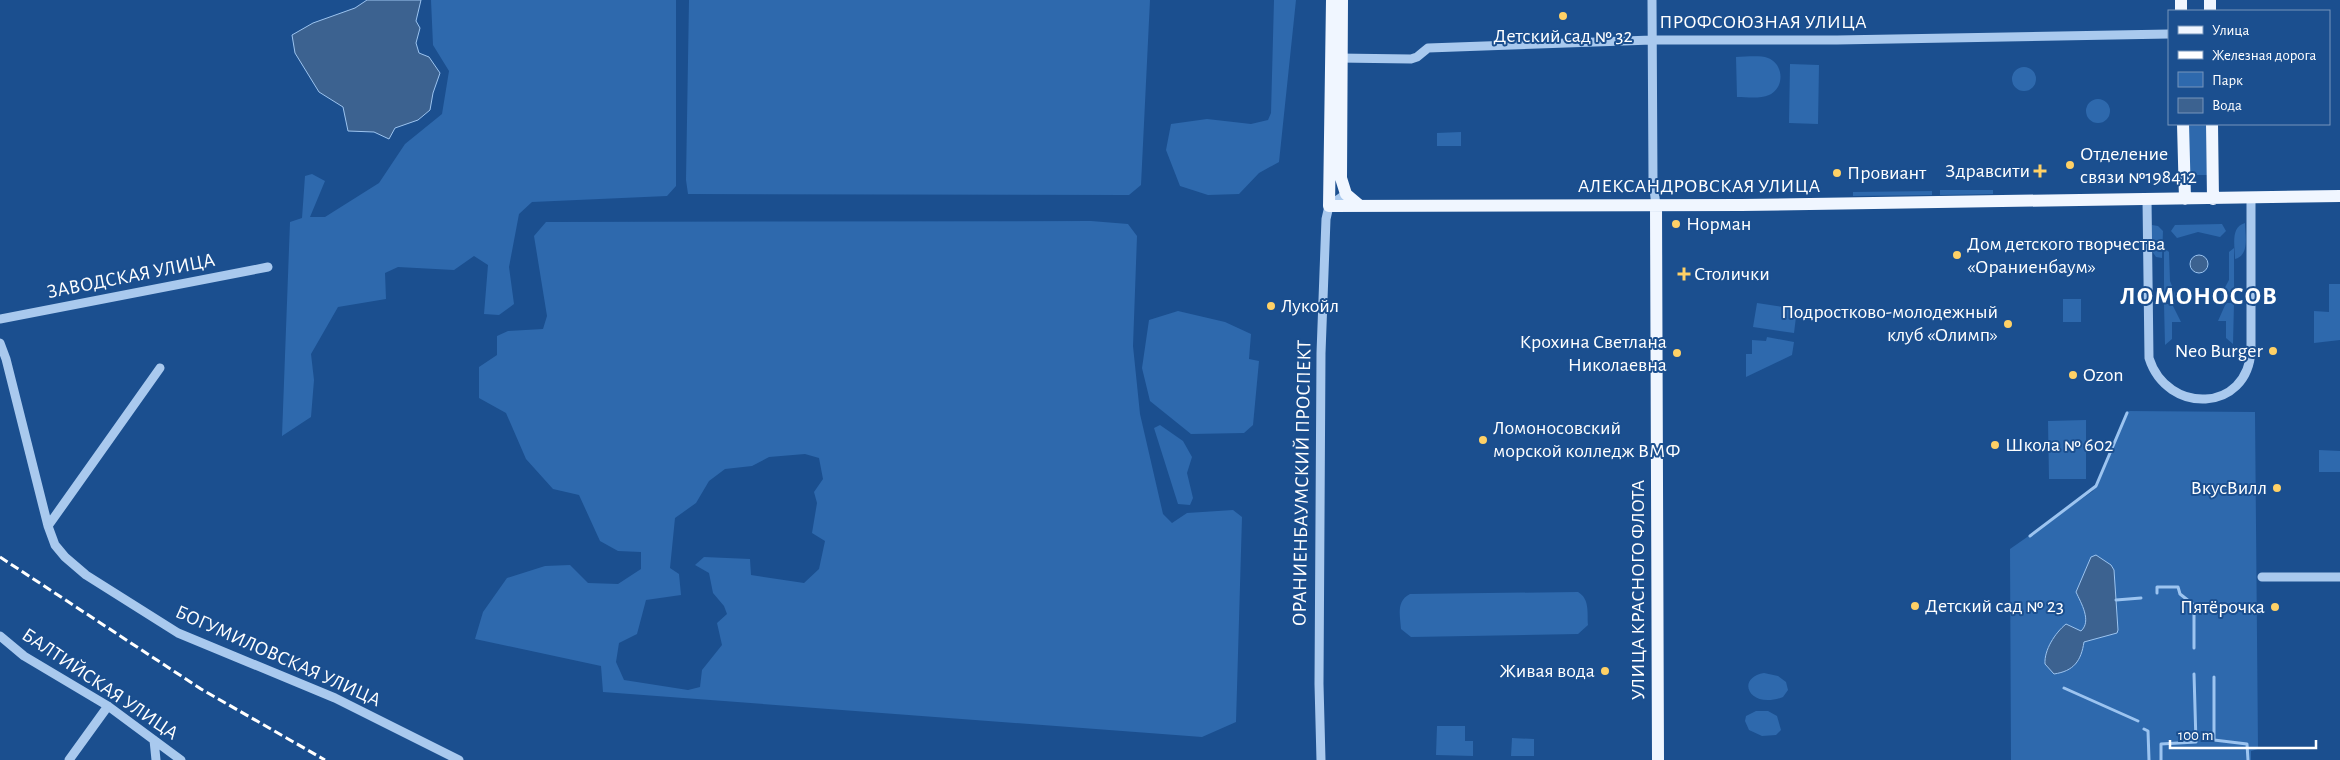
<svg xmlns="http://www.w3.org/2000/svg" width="2340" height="760" viewBox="0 0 2340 760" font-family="'Alegreya Sans',sans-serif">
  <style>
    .green { fill: #2e69ad; fill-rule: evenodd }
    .water { fill: #3c6290; stroke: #9cc4f0 }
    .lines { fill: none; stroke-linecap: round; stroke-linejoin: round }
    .stream { stroke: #9cc4f0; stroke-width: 3 }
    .minor { stroke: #a9c9ee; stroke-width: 9 }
    .major { stroke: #f0f6ff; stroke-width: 12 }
    .rail { stroke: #fff; stroke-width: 3; stroke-dasharray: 9 4; stroke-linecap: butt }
    .poi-dot { fill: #ffd166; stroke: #1b4f8f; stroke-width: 2 }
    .labels { text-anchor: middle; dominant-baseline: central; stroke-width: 4; stroke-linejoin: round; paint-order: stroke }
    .street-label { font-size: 20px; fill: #fff; stroke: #1b4f8f }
    .poi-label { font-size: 20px; fill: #fff; stroke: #1b4f8f; text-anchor: start }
    .district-label { font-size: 25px; font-weight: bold; letter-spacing: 1px; fill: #fff; stroke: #1b4f8f }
  </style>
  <rect width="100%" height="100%" fill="#1b4f8f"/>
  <path class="green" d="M431,0H676V186L667,196L532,202L519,214L509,267L514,304L499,315L484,314L488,265L474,256L454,270L398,267L385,273L386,299L338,307L311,354L314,380L311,417L282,436L290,222L302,218L305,176L312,174L325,181L310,217H325L379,183L405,144L442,114L449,71L433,45Z
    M689,0H1150L1141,185L1129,195L688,194L686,180Z
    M1274,0H1296L1279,162L1259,173L1239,194L1208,195L1180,186L1166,150L1171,124L1207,119L1251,124L1268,120L1271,113Z
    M1736,57C1746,57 1759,55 1768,58C1784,64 1785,88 1769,95C1760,99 1747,97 1737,97Z
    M1790,64L1819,65L1818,124L1789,123Z
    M2012 79a12 12 0 1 1 24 0a12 12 0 1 1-24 0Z
    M2086 111a12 12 0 1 1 24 0a12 12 0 1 1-24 0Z
    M2188,124H2206L2207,175H2189Z
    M1461,132V146H1437V133Z
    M1940,190H1993V194L1940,195Z
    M1932,191V195L1853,196V192Z
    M1091,221L1128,224L1137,236L1133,346L1140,414L1163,514L1172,523L1187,513L1233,510L1242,517L1236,722L1202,737L603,692L601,666L475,639L483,612L507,578L545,566L570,565L588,583L618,584L641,569V552L618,551L600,541L579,495L553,489L526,459L506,413L479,398V367L497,355V336L508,331L543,329L547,316L534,236L546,222ZM805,454L819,458L823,479L814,492L817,503L812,533L825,541L819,569L804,583L751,575L750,559L704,557L695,565L709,573L713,593L724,606L727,614L717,623L722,645L702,670L700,687L688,690L624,680L616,662L619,643L637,634L646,600L681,595L679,574L670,568L675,518L696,503L709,481L725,469L752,466L769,457Z
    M2245,223C2245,235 2250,255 2235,259C2235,246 2230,227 2245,223Z
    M2222,224L2226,231L2220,237L2198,232L2177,238L2171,231L2175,225Z
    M2152,225L2158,226L2163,231L2162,258L2156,257L2152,251Z
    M2164,248L2169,252L2170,281L2176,296L2173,299H2164Z
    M2234,248V298H2225L2221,295L2229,280V252Z
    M2329,284H2340V340L2314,343V311L2329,312Z
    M2063,299H2081V322H2063Z
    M1757,303L1797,309L1794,333L1753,327Z
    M2226,303H2234L2233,344L2226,338V321H2218Z
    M2164,304H2172L2181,322H2172V339L2165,345Z
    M1178,311L1225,322L1251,334L1249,359L1259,361L1253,425L1244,433L1191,434L1150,401L1142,368L1149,320Z
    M1767,337L1794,342L1792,355L1746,377V354H1752V340L1766,341Z
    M2127,411L2255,412L2258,749L2251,751V760H2011L2010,549L2093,491Z
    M2086,420V479H2049L2048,421Z
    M1160,425L1183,441L1192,457L1187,473L1193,498L1190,505L1178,504L1154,428Z
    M2319,450L2340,451V472H2319Z
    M1578,592C1590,599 1587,613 1588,625L1578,634L1411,637L1401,629C1400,615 1396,601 1410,594Z
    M1764,673L1778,676L1786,682L1788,690L1783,697C1749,710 1735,678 1764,673Z
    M1756,711H1768L1777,716L1781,730L1776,735L1762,736L1749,730L1745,721L1746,716Z
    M1437,726H1465V741H1473V756L1436,755Z
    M1512,738L1534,739V756H1511Z"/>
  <path class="water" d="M367,0H421L416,21L420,28L416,43L419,53L429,57L440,73L433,93L430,110L418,120L395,128L389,139L374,132L348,131L343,107L319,92L295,53L292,35L313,23L355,8Z
    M2190 264a9 9 0 1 1 18 0a9 9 0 1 1-18 0Z
    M2096,555L2111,565L2114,570L2118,630L2117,633L2084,642C2081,661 2074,671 2054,674L2045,664C2044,650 2055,633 2066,624L2081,631C2092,621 2081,603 2076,592L2091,557Z"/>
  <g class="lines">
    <path class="stream" d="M2030,536L2096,486L2127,413
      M2157,593V587H2178L2180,594L2194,605V648
      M2116,600L2141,598
      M2214,677V740L2247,744L2248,760
      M2064,688L2138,721
      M2144,729L2148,731L2149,760
      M2161,760V744L2196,742L2194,674"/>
    <path class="minor" d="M1652,0L1653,180L1656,206
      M1338,58L1411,59L1417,57L1428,48L1652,40H1837L2169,34
      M2147,199L2149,358C2167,415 2248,413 2251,350V198
      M0,319L268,267
      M0,343L6,359L48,526L55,545L65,557L86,575L178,633L335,698L459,760
      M48,526L160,368
      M2262,577H2340
      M0,636L24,656L108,706L181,760
      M154,740L156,760
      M69,760L108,706
      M1321,760L1319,684L1321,353L1326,219L1329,206L1346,194"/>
    <path class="major" d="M1332,0L1329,206L1741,205L2340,196
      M1342,0L1341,178L1346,194L1359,205
      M2181,0V11
      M2210,0V11
      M2183,124L2185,199
      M2212,124L2213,199
      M1656,206L1658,760"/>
    <path class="rail" d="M0,557L201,689L325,760"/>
  </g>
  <g class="poi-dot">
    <circle cx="1563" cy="16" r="5"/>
    <circle cx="2070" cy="165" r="5"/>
    <path d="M2037.5 163.5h5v5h5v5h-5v5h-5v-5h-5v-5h5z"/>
    <circle cx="1837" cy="173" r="5"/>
    <circle cx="1676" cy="224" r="5"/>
    <circle cx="1957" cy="255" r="5"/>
    <path d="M1681.5 266.5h5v5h5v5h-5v5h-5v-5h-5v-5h5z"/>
    <circle cx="1271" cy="306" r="5"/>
    <circle cx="2008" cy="324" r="5"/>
    <circle cx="2273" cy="351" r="5"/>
    <circle cx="1677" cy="353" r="5"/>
    <circle cx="2073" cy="375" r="5"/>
    <circle cx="1483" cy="440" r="5"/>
    <circle cx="1995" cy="445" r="5"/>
    <circle cx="2277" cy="488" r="5"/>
    <circle cx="1915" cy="606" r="5"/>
    <circle cx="2275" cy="607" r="5"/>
    <circle cx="1605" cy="671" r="5"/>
  </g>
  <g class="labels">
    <g class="street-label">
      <text x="1763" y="22">ПРОФСОЮЗНАЯ УЛИЦА</text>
      <text x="1699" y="186">АЛЕКСАНДРОВСКАЯ УЛИЦА</text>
      <text transform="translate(131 276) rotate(-11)">ЗАВОДСКАЯ УЛИЦА</text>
      <text transform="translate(1302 483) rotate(-89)">ОРАНИЕНБАУМСКИЙ ПРОСПЕКТ</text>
      <text transform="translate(1638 590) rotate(-90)">УЛИЦА КРАСНОГО ФЛОТА</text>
      <text transform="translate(278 656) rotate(24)">БОГУМИЛОВСКАЯ УЛИЦА</text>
      <text transform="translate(100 684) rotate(34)">БАЛТИЙСКАЯ УЛИЦА</text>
    </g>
    <g class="poi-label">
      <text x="1563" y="36" text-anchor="middle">Детский сад № 32</text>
      <text x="2080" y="154">Отделение<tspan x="2080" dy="23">связи №198412</tspan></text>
      <text x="2030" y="171" text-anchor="end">Здравсити</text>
      <text x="1847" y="173">Провиант</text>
      <text x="1686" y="224">Норман</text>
      <text x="1967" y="244">Дом детского творчества<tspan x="1967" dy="23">«Ораниенбаум»</tspan></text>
      <text x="1694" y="274">Столички</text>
      <text x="1281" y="306">Лукойл</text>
      <text x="1998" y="312" text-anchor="end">Подростково-молодежный<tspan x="1998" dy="23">клуб «Олимп»</tspan></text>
      <text x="1667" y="342" text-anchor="end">Крохина Светлана<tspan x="1667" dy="23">Николаевна</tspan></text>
      <text x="2263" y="351" text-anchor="end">Neo Burger</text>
      <text x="2083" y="375">Ozon</text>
      <text x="1493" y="428">Ломоносовский<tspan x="1493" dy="23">морской колледж ВМФ</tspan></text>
      <text x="2005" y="445">Школа № 602</text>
      <text x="2267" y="488" text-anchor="end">ВкусВилл</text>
      <text x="1925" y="606">Детский сад № 23</text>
      <text x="2265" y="607" text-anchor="end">Пятёрочка</text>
      <text x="1595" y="671" text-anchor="end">Живая вода</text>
    </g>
    <g class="district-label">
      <text x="2199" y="296">ЛОМОНОСОВ</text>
    </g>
  </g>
  <rect x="2168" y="10" width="162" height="115" fill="#1b4f8f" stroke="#7695bc"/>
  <rect x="2178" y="26" width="25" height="8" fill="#f0f6ff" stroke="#7695bc"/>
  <text x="2212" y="35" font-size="15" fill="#ffffff">Улица</text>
  <rect x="2178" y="51" width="25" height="8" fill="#ffffff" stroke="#7695bc"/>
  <text x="2212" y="60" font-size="15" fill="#ffffff">Железная дорога</text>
  <rect x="2178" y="72" width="25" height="15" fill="#2e69ad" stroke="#7695bc"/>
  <text x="2212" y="85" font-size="15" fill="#ffffff">Парк</text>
  <rect x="2178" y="98" width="25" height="15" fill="#3c6290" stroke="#7695bc"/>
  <text x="2212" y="110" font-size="15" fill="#ffffff">Вода</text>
  <path d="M2170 740v8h146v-8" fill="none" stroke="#ffffff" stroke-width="2.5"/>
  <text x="2178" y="740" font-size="15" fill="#ffffff" stroke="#1b4f8f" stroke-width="4" paint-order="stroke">100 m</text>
</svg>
